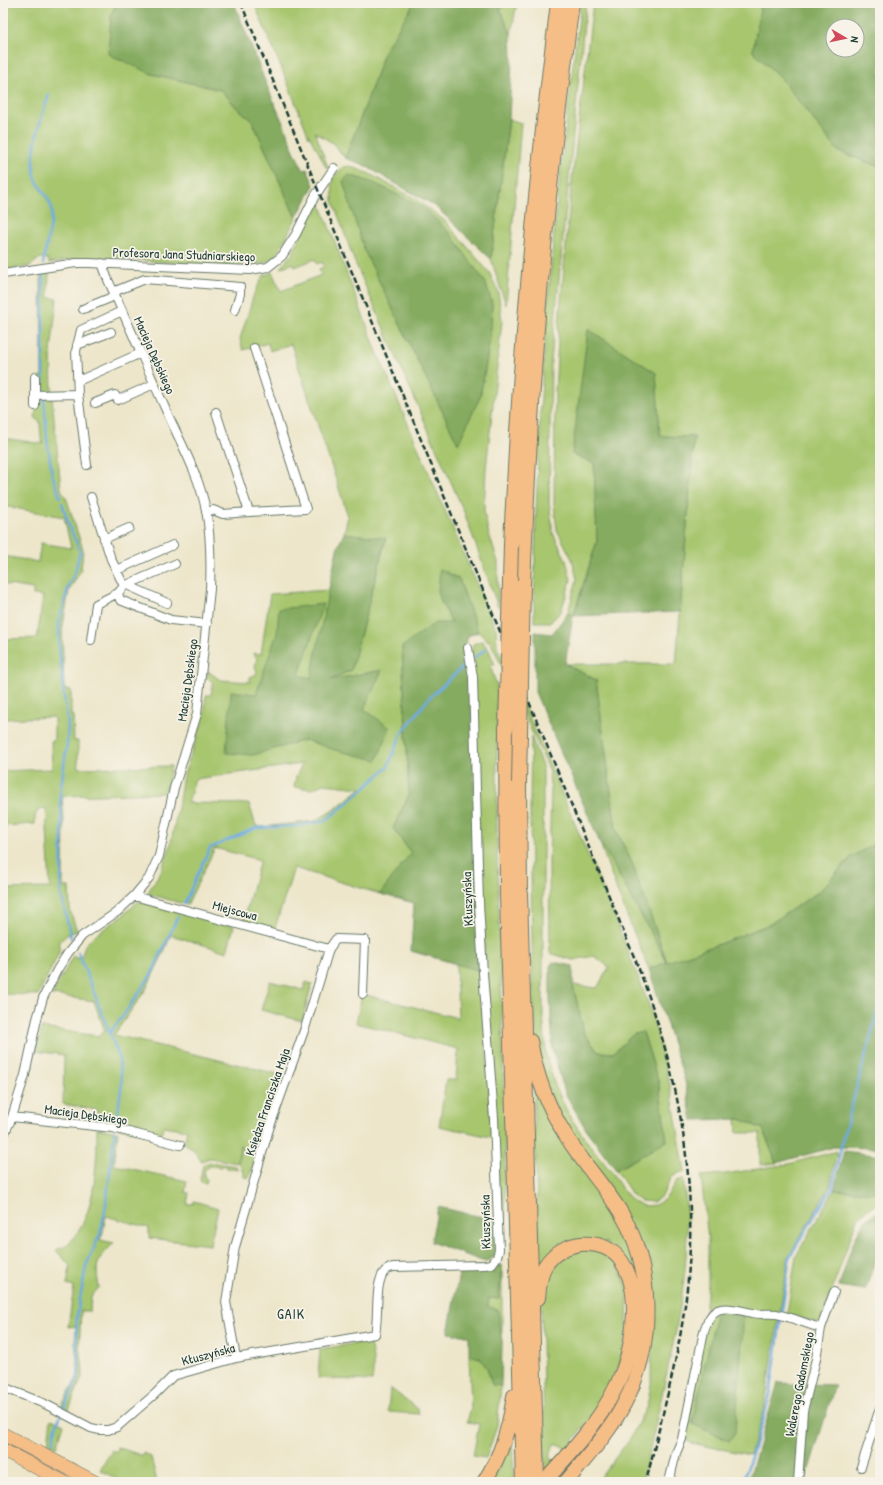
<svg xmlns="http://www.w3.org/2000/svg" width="883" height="1485" viewBox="0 0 883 1485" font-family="'Patrick Hand',sans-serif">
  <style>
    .green { fill: #a7c66e; stroke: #638251; fill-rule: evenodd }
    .forest { fill: #85ab61; stroke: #52744a; fill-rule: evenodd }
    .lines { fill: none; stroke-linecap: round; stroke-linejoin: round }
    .stream { stroke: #6eabe0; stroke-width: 2.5 }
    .minor-casing { stroke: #677868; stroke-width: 10 }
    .trunk-casing { stroke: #677868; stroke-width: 14 }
    .motorway-casing { stroke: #677868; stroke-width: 16 }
    .minor { stroke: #fff; stroke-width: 8 }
    .trunk { stroke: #f6be87; stroke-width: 13 }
    .motorway { stroke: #f6be87; stroke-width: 14 }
    .rail { stroke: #1f3d34; stroke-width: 2.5; stroke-dasharray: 6 3; stroke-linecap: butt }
    .motorway-bridge-casing { stroke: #677868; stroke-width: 16; stroke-linecap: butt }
    .motorway-bridge { stroke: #f6be87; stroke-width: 14 }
    .labels { text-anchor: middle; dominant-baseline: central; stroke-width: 3.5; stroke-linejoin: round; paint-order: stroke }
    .street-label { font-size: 13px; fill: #1f3d34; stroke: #f7f3e8 }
    .neighbourhood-label { font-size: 14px; letter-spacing: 1px; fill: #1f3d34; stroke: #f7f3e8 }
  </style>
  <rect width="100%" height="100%" fill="#f7f3e8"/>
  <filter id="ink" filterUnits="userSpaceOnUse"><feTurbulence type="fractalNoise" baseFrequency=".025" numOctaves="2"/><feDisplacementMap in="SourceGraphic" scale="8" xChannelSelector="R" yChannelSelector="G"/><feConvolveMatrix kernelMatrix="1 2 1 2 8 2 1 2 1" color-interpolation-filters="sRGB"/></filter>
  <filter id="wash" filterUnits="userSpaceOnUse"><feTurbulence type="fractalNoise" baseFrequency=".012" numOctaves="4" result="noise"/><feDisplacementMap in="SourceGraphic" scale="16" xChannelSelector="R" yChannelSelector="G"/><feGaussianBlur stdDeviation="0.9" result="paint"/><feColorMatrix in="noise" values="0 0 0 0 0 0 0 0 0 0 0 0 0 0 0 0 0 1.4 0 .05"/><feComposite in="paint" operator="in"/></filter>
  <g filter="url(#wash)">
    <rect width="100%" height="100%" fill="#ede6ca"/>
    <path class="green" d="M3,3H116L111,16L152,74L221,90L236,107L252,120L296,218C292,225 279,254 274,258C256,274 141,259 112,258C90,257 70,260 49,263L48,259L40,258L30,266L3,270Z
      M254,3H414L385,50L366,104L345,158L334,144L315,132L328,167L327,169L316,147H315L310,137H309L286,79Z
      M510,3H517L511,34L500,9Z
      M581,3H586L551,361L549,502L553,533L566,560L571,580L561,611L551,622H534C535,523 538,424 546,326C554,218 567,110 581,3Z
      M593,3H761L753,52L779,76L838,151L880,167V841L851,857L820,891L770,924L722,943L649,969L622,904L598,838L666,959L632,863L616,829L596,680L565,664H676L694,437L660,436L656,373L588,330L573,454L594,463L597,541L573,616L568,613L577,579L572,559L557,530L554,505L555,392L559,323L571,188Z
      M509,119L521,123L506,305L491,259Z
      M350,166L370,174L416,199L445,221L489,272L498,291L502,321L486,469L484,512L488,531L498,562V607L464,512L354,260L333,201L332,179L343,167ZM343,181L485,282L492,303L491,327L487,358L480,397L458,443L366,254Z
      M318,198L377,352L496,629L497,647L532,723L615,918L652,1013L670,1085L685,1171L679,1173L672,1177L662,1196L653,1202L641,1201L633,1196L616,1170L667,1141L659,1084L643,1032L634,1034L613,1053L598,1052L584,1033L573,985L597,988L609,967L594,956L573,960L550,953L549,863L551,791L548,767L491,643L478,632L459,579L440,569L441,602L453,623L402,647L409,795L393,828L411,853L380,894L294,868L274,931L243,922L260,860L215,848L187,905L149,894L148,892L161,871L170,847L178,808L182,780L204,717L206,695H211L213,683L207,677L208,671L220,680L250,682V677L255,675L257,672L255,666L257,658L253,653L261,654L270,594L329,590L309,689L351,670L386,539L344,533L348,516L291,344L270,351L268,343L243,350L240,339L254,294L263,276L272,272L281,291L321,275L319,269L324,267L322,262L317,264L315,259L295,267L293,263L280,268L293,253ZM302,764L296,777L294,787L312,789L323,784L361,788L332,811L315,821L262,827L256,826L249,804L188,803L195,779Z
      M49,273L48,297L57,299L51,352L52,391L37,392V377L42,376L41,274Z
      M38,397H52L61,489L67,500L83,550L81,570L69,591L62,630L64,689L71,690V716L73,715L74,741H78V768L171,766L165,793L62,796L64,822L63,887H69L70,910L77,931L67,935L60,941L59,953L38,995L3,994V889L50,888L46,808L39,809L35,816V824L3,826V771L52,769L51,741H54V717L3,719V639L37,638L43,596L33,595V589L3,584V556L38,562L41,543L71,548L64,517L3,506V438L43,444L41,439L40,423L35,417Z
      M482,641L489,650L495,665H490L497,687V846L505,1126V1223L500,1222L485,962L471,655L473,644Z
      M531,736L543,769V1013L546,1055L555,1086L570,1117L586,1140L613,1174L622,1189L633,1201L644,1206L655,1205L662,1201L668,1195L677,1181L683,1179C694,1246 680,1315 665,1381C658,1415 650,1448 642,1482H597L631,1437L647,1406L651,1385L652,1305L645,1259L559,1116L545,1079L538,1045L533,1007L530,809Z
      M139,901L234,926L227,952L171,935L164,952L146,989L114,1035L282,1075L249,1178L244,1177V1172L242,1171V1167L238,1163L241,1145H240L237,1163L210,1158L201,1161L192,1148L184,1143L187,1130L163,1126L161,1137L97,1123V1110L63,1104L64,1055L36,1051L42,1028L98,1036L105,1031L94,1001L52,995L73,956L78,959L82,955L85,945L94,936L123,915Z
      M456,964L481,971L489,1085L491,1137L439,1126L446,1080H456L458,1049L356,1023L362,994L458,1018Z
      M270,981L303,990L306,982L312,984L302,1021L261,1010Z
      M534,1086L536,1087L617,1217L637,1267L641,1332L623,1397L576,1463L572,1458L603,1419L638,1310L606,1242L539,1263L534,1110Z
      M736,1119H740L763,1129L776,1163L760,1165V1133H737Z
      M97,1128L118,1132L114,1165L187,1181L185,1192L189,1193L187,1204H193L194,1201L218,1208L210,1245L149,1238V1228L106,1216L103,1232L100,1240L114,1243C96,1261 95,1263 99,1288L91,1296L90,1311H81L79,1352H81L83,1374L68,1412L61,1407L79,1374L75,1343L76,1326L68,1327L74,1287L67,1285L70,1266L56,1250C60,1248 65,1247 67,1245C96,1220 97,1163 97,1128Z
      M837,1151L830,1186L789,1256L763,1415L750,1455L691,1443L682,1438L704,1325L708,1283V1239L701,1176L725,1174L789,1164Z
      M210,1162L236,1166L238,1170L227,1168L226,1166L223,1165L221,1167L211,1166L205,1169L204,1176L207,1180L206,1183L201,1182L200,1179L203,1165Z
      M834,1190L880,1193V1203L869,1208L857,1219L820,1324L787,1314L796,1256Z
      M576,1249L601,1251L617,1262L628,1290L627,1330L620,1363L601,1404L567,1449L559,1444H554C552,1449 550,1453 551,1458L555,1461L545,1471L541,1293L553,1262Z
      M502,1265V1345L498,1309L488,1307L489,1298L499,1299Z
      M365,1342H369C374,1354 374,1369 372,1381L318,1378L320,1349Z
      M469,1355L480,1358L487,1368L492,1384L501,1386L497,1426L486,1458L473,1456L479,1424L467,1422L471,1407Z
      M390,1388L418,1409L419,1414L388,1412Z
      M51,1419L64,1424L57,1447L48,1444Z
      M512,1437L514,1482H491Z
      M117,1447L143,1456V1453L151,1457L157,1482H122L100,1470L112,1450L116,1452Z"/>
    <path class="forest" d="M116,3H234L267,86L292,144H291L303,170L307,169L314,185L296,218L252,120L236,107L221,90L152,74L108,54L111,16Z
      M414,3H510L500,9L511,34L512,58L509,119L491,259L435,206L362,164L345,158L366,104L385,50Z
      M761,3H880V167L838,151L779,76L753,52ZM833,26H857V50H833Z
      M349,175L374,183L424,208L450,233L485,282L492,303L491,327L487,358L480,397L458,444L364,250L343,181Z
      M588,329L656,373L660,436L694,437L680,612L573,616L565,664L596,680L616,829L632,863L667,962L722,943L770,924L820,891L851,857L880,841V1148L834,1147L776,1163L763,1129L740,1119L692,1120L685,1081L649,969L667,962L598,838L535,692V632L552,634L568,613L574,616L597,541L594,463L572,454Z
      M344,533L386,538L351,670L330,680L382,670L364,709L390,728L377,760L335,750L305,740L253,755L226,753L231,691L256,694L277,633L279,609L323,604L299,675L311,678L337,549Z
      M440,569L459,579L478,632L468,636L465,648L470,672L481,971L411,951L414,903L380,894L411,853L393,828L409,795L402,647L435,623H452L441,602L438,591Z
      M553,962L573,966V985L584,1033L598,1052L613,1053L634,1034L643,1032L659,1084L667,1141L616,1170L587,1131L565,1093L553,1051L550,998V966Z
      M844,1151L880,1156V1193L834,1190Z
      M438,1207L495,1220L496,1249L494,1257L485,1262L431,1242Z
      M880,1211V1247L865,1290L839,1286C846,1267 850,1245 861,1227C865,1220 873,1214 880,1211Z
      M502,1265L499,1299L489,1298L488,1307L498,1309L502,1345L501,1386L492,1385L487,1368L480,1358L469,1355V1336L448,1333L460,1268Z
      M726,1312L744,1315L735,1434L729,1441L692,1424L716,1314Z
      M778,1383L835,1385L805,1482H748Z"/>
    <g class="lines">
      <path class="stream" d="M43,264C45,248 52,228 52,212C52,199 40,191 36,179C28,157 41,117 49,95
        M43,272V390
        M44,399L47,439L52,474L60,497
        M62,503L70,528L80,551L75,572L68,587L59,623V646L63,689L68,723L67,744L60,794L62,822L61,887V894L71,938
        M474,658L486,649
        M184,904L210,848L256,828L297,826L325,821L352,799L388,767L401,734L429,698L467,663
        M78,952L118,1054L122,1083L116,1125
        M109,1033L123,1016L151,975L178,916
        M53,1443L56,1426L78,1377L79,1367L76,1342L77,1315L86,1266L100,1234L105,1211L115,1131
        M743,1482L764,1417L770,1394L790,1256L832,1188L843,1138L880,1002"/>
    </g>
  </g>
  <g filter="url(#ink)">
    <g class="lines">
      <g class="minor-casing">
        <path id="minor" d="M3,274L76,263H89L250,270L268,267L282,256L296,234L315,196L334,168
          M83,309L110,298L118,290L145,279L240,287V294L235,310
          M77,345L111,332
          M78,381L141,353
          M35,395L78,394
          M95,403L115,395L118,400L154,384
          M35,406V377
          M87,465L78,394L76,351L81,330L122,311
          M91,497L111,559L124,586L118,593L120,600L171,620L207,624
          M206,512L213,510L223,514L249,512L216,412
          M249,512L306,509L254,348
          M104,539L129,528
          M117,570L173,545
          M127,585L167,603
          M124,586L175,564
          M91,640L96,604L118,593
          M134,896L329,949
          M12,1117L113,1128L180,1145
          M3,1137L12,1117L25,1075L37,1019L43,998L57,970L68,953L82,936L117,912L134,896L149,878L159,856L174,788L197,714L210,589C211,563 211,536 206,510C198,472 181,444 165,408C146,366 128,322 108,280L102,263
          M236,1358L226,1302L235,1247L269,1129L306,1025L329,949L336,939L365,940L363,994
          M3,1387L45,1404L91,1428L100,1430H108L117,1427L155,1394L173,1376L236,1358L375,1334C379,1318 374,1282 385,1271C387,1269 390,1268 393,1267L484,1265L492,1264L497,1257L499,1250L494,1118L483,973L479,903L473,677L468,648
          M861,1467L880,1408
          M669,1482L676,1453L682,1439L704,1331C707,1322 711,1311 721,1309C730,1307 742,1311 752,1313C760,1315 768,1313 776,1314C792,1317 806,1324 821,1328
          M798,1482L803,1411L816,1359L821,1328L834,1292"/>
      </g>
      <g class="trunk-casing">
        <path id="trunk" d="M3,1434L95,1482
          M3,1450L64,1482"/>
      </g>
      <g class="motorway-casing">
        <path id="motorway" d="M511,545C519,363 535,183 558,3
          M523,585C527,491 531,397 539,304C547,203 559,103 572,3
          M506,729L507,895L523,1482
          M519,783L520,892L537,1482
          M530,1041C536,1074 547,1106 565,1134C581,1161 603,1184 620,1211C654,1266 655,1345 625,1402C610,1432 587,1457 566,1482
          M538,1298C539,1287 540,1275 545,1266C562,1239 604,1235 622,1262C641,1290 634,1338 624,1368C608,1413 575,1448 544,1482
          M484,1482C502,1454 509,1429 514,1396"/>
      </g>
      <use href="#minor" class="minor"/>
      <use href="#trunk" class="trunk"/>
      <use href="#motorway" class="motorway"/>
      <path class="rail" d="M241,3L637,964C679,1072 701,1189 685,1305C677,1365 660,1423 646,1482"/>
      <g class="motorway-bridge-casing">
        <path id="motorway-bridge" d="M506,729L511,545
          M519,783L523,585"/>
      </g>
      <use href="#motorway-bridge" class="motorway-bridge"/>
    </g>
  </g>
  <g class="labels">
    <g class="street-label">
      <text transform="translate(184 254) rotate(2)">Profesora Jana Studniarskiego</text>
      <text transform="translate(155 355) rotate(66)">Macieja Dębskiego</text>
      <text transform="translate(187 680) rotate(-82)">Macieja Dębskiego</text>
      <text transform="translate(467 899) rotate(-92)">Kłuszyńska</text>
      <text transform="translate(235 910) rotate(15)">Miejscowa</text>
      <text transform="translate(267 1102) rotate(-71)">Księdza Franciszka Maja</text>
      <text transform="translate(86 1114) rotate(8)">Macieja Dębskiego</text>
      <text transform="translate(485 1222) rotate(-91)">Kłuszyńska</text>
      <text transform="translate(208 1354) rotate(-15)">Kłuszyńska</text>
      <text transform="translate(799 1384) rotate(-79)">Walerego Gadomskiego</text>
    </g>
    <g class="neighbourhood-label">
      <text x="291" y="1313">GAIK</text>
    </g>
  </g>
  <rect width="883" height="1485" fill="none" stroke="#f7f3e8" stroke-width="16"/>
  <g transform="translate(845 38) rotate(99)"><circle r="19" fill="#f7f3e8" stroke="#a1aaa0"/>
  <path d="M0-3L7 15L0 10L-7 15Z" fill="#d1495b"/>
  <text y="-6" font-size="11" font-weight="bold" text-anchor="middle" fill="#1f3d34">N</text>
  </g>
</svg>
